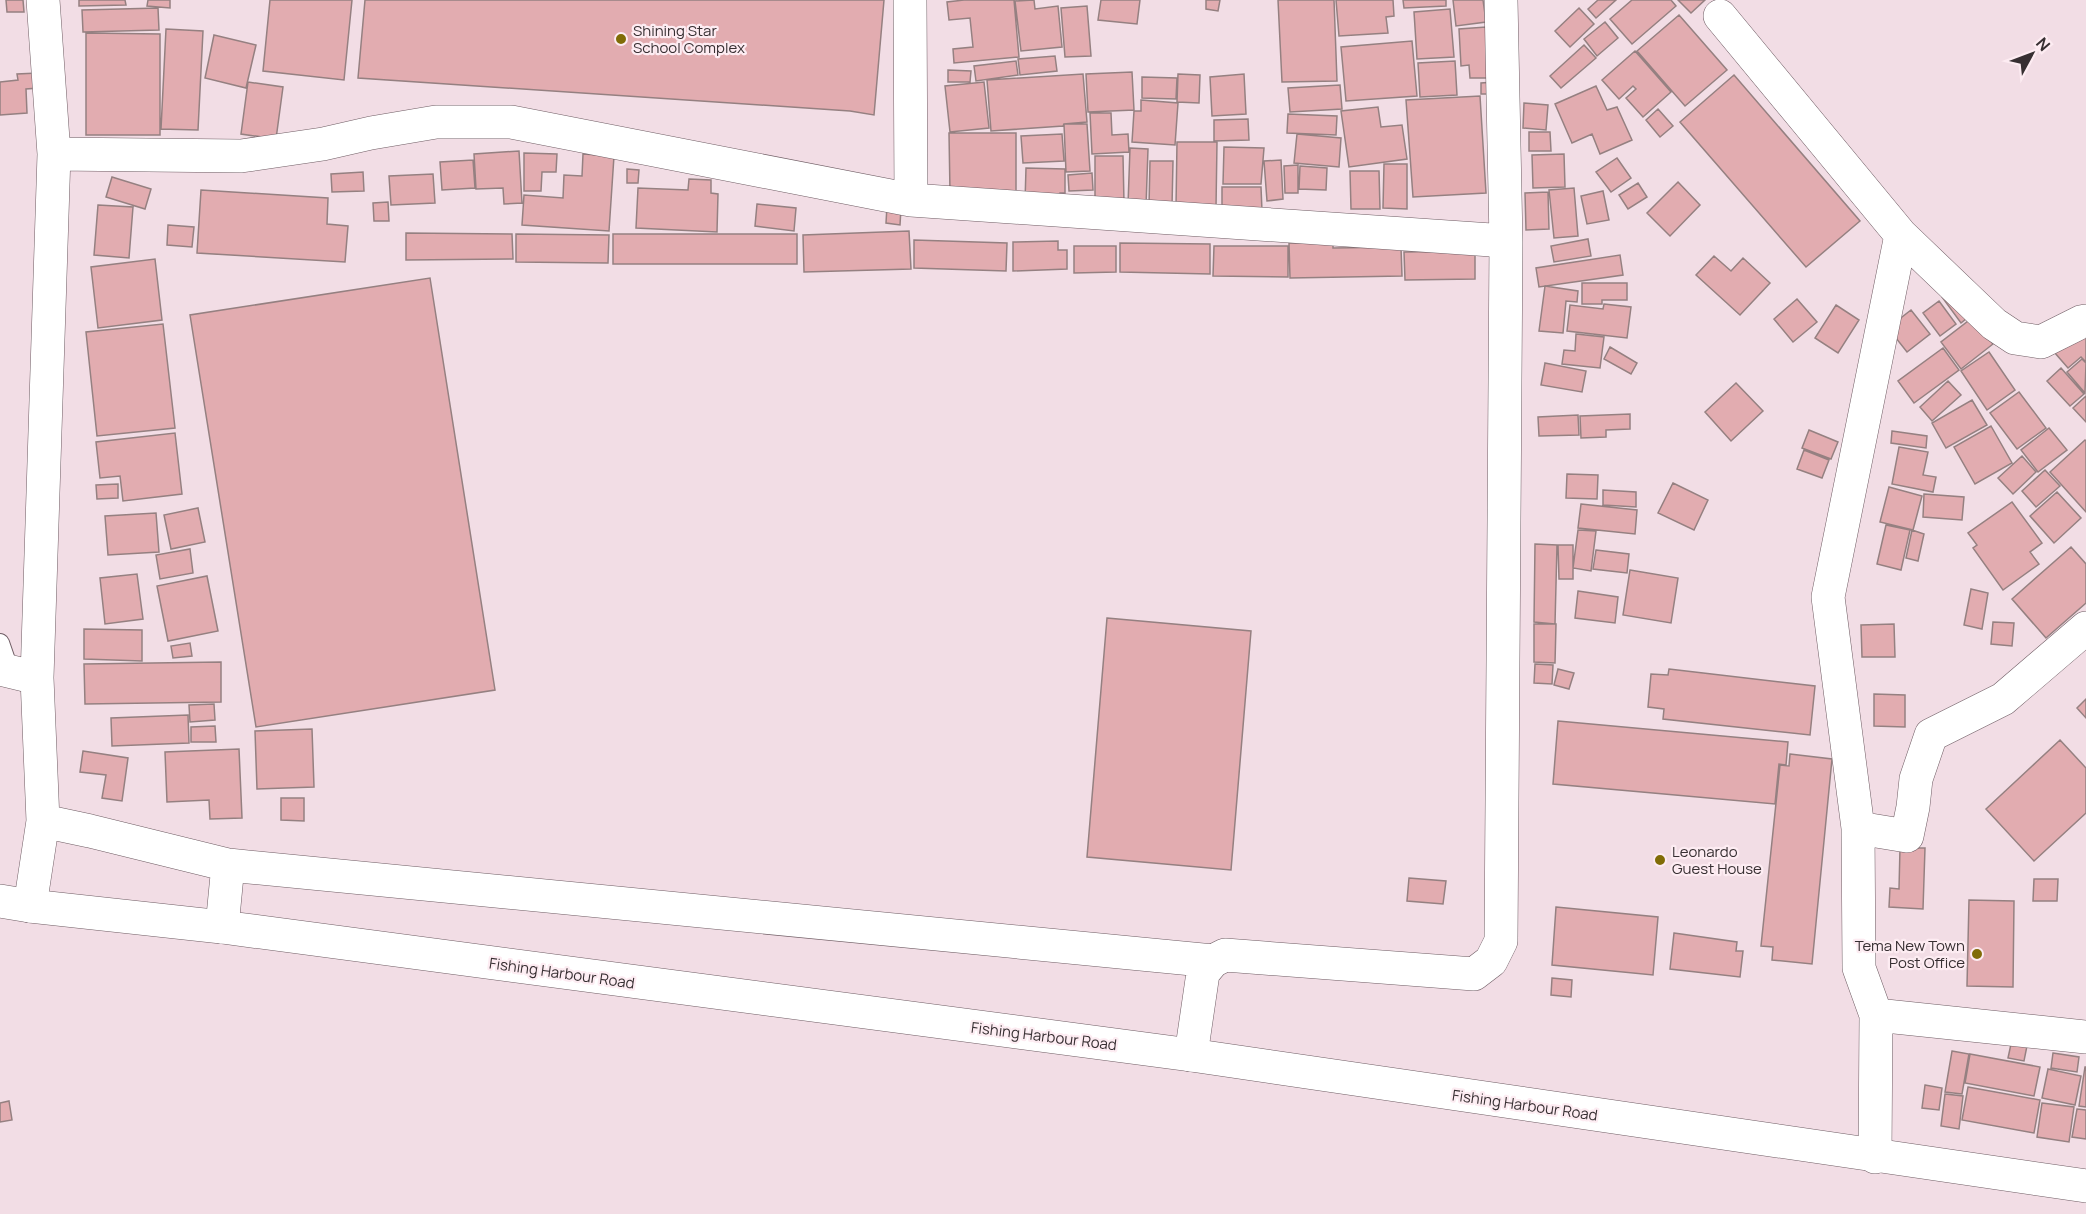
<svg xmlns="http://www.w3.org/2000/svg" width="2086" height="1214" viewBox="0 0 2086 1214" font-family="Manrope,sans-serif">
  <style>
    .building { fill: #e2acb0; stroke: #958081; stroke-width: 1.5 }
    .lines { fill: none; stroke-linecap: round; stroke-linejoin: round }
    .service-casing { stroke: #6f5d64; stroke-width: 20 }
    .minor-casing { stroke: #6f5d64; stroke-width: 34 }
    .tertiary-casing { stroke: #6f5d64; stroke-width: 34 }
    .service { stroke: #fff; stroke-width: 18 }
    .minor { stroke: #fff; stroke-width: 33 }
    .tertiary { stroke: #fff; stroke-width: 33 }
    .poi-dot { fill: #806c06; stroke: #fdecf2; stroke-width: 2 }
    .labels { text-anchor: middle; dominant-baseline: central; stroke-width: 4.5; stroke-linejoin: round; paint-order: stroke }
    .poi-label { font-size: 15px; fill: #372f32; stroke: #fdecf2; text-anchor: start }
    .street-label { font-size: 15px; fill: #372f32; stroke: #fdecf2 }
  </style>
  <rect width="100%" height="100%" fill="#f2dde5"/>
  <path class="building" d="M6,0H23L24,12H7Z
    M79,0H125L126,5L79,6Z
    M148,0H170V8L147,6Z
    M270,0H352L344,80L263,71Z
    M365,0H884L874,115L850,111L358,78Z
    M964,0H1014L1019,57L954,63L953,49L973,47L970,18L949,20L947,2Z
    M1034,0L1035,9L1058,6L1062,47L1021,51L1015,1Z
    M1101,0H1140L1137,24L1098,20Z
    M1206,0H1220L1218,11L1206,9Z
    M1278,0H1334L1337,81L1282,82Z
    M1336,0H1393L1394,16L1386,17L1388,33L1339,36Z
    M1403,0H1446V6L1404,8Z
    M1453,0H1483L1486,22L1456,26Z
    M1598,0H1616L1596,18L1588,9Z
    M1632,0H1671L1676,6L1632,44L1610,19Z
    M1678,0H1705L1691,13Z
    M1087,6L1091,56L1065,57L1061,8Z
    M158,8L159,30L83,32L82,10Z
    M1579,8L1594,24L1570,47L1555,31Z
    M1450,9L1454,57L1417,59L1414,12Z
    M1679,15L1727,70L1685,106L1637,51Z
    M1605,22L1618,38L1597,56L1584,39Z
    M1486,27L1489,78H1470L1469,65L1461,66L1459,29Z
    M166,29L203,31L198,130L161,129Z
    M86,33L160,34V135H86Z
    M214,35L256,45L246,88L205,78Z
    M1412,41L1417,96L1346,101L1341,47Z
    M1584,45L1596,58L1561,88L1550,76Z
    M1635,51L1671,92L1643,117L1626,98L1636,89L1633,86L1619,99L1602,80Z
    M1055,56L1057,71L1020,75L1018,59Z
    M1016,61L1018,75L976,81L974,66Z
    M1455,61L1457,95L1420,97L1418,63Z
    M948,70L971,71L970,82H948Z
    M1132,72L1134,110L1088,112L1086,74Z
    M38,73L39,88L26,89L27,113L0,115V82L18,80L17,74Z
    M1083,74L1087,122L1064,124L1063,126L991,131L987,80Z
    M1178,74L1200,75L1199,103L1177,102Z
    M1244,74L1246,114L1212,116L1210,77Z
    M1734,75L1860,221L1806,267L1680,122Z
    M1142,77L1177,78L1176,99L1142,98Z
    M248,82L283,87L276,139L241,134Z
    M984,82L989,128L950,132L945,86Z
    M1494,82V94H1481V83Z
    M1340,85L1342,109L1290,112L1288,88Z
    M1596,86L1607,110L1617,107L1632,140L1600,154L1592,134L1572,143L1555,104Z
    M1480,96L1486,193L1413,197L1406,100Z
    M1141,100L1178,103L1175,145L1132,142L1134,111H1141Z
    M1524,103L1548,105L1546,130L1523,128Z
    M1378,107L1381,127L1402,125L1407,159L1349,167L1341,111Z
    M1658,109L1673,126L1660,137L1646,120Z
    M1090,113H1111L1112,135L1128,134L1129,152L1092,154Z
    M1288,114L1337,116L1336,135L1287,133Z
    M1248,119L1249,140L1214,141V120Z
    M1064,124H1087L1090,171L1066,172Z
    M1529,132H1550L1551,151H1529Z
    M949,133H1016V192H950Z
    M1062,134L1064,161L1023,163L1021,136Z
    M1297,134L1341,138L1339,167L1294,163Z
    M1177,142H1217L1216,208L1176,207Z
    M1224,147L1264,148L1261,184H1223Z
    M1130,148L1148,149L1146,206L1128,205Z
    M519,151L522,203L504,204L503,188L476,189L474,154Z
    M524,153L557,154L556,172H542L541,191H524Z
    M583,154L614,156L609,231L522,225L524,195L563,198L564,175L582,176Z
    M1564,154L1565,187L1533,188L1532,155Z
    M1095,156H1123L1124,203H1095Z
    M1617,158L1631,178L1611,192L1596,172Z
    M473,160L475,188L442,190L440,162Z
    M1281,160L1283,199L1267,201L1264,161Z
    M1150,161H1173L1172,207H1149Z
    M1384,164H1407V209L1383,208Z
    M1298,165V193H1285L1284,166Z
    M1300,166L1327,168L1326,190L1299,189Z
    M1026,168L1065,169V193H1060L1059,203L1025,202Z
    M627,169L639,170L638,183H627Z
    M1350,171H1379L1380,209H1351Z
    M363,172L364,191L332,192L331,174Z
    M1092,173L1093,190L1069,191L1068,175Z
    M433,174L435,203L391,205L389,176Z
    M112,177L151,189L145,209L106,197Z
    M689,179L711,180V193L718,194L717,232L636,228L638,188L688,190Z
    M1678,182L1700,205L1670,236L1647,213Z
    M1638,183L1647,197L1628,209L1619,195Z
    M1222,187H1261L1262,211H1222Z
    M1574,188L1578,236L1554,238L1549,190Z
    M201,190L328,198L327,224L348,226L345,262L197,253Z
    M1603,191L1609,220L1587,224L1581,196Z
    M1548,192L1549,229L1526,230L1525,193Z
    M388,202L389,221H374L373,203Z
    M757,204L796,208L794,231L755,226Z
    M98,205L133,207L129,258L94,255Z
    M887,206L901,208L900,225L886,223Z
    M168,225L194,227L192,247L167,245Z
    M909,231L911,269L804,272L803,235Z
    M406,233L512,234L513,259L406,260Z
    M516,234L609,235L608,263L516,262Z
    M613,234H797V264H613Z
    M1588,239L1591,256L1554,262L1551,246Z
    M914,240L1007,243L1006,271L914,268Z
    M1058,241V250H1067V269L1013,271V242Z
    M1333,242V248L1401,247L1402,276L1290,278L1289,243Z
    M1120,243L1210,244V274L1120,272Z
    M1074,246H1116V272L1074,273Z
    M1214,246H1288V277L1213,276Z
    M1475,251V279L1405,280L1404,252Z
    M1620,255L1623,275L1539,287L1536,268Z
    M1714,256L1731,271L1743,258L1770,283L1740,315L1696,275Z
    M155,259L162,320L98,328L91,267Z
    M430,278L495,690L256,727L190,315Z
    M1582,283H1627V300H1602V304H1582Z
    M1545,286L1578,291L1577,302L1566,301L1563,333L1539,331Z
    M1954,289L1972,314L1961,323L1942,297Z
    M1797,299L1817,322L1793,342L1774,319Z
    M1939,301L1956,324L1940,336L1923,313Z
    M1604,304L1631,307L1627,338L1567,331L1570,305L1603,309Z
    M1836,305L1859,320L1838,353L1815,338Z
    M1911,310L1930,334L1907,352L1888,328Z
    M1972,318L1993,344L1961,369L1941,342Z
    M163,324L175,428L97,436L86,332Z
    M2086,326V362L2081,357L2068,368L2055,353Z
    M1576,334L1604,337L1600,368L1562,364L1564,350L1575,351Z
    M1610,347L1637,363L1631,374L1604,359Z
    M1943,348L1959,370L1914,403L1898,381Z
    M1989,352L2015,390L1987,410L1961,371Z
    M2082,359L2086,363L2085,393L2067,372Z
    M1545,363L1586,371L1582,392L1541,385Z
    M2061,368L2084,394L2070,406L2047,381Z
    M1948,381L1961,395L1932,421L1920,407Z
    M1736,383L1763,411L1731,441L1705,412Z
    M2019,392L2046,428L2017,449L1990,413Z
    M2086,396V422L2073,408Z
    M1972,400L1987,425L1946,448L1932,423Z
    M1630,414V429L1606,430V437L1581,438L1580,416Z
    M1578,415L1579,435L1539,436L1538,417Z
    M1991,426L2012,463L1975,484L1954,447Z
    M2049,428L2067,450L2038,472L2021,450Z
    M1809,430L1838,442L1831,459L1802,448Z
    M1892,431L1927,436L1926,448L1891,443Z
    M175,433L182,494L123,501L120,476L100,478L96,442Z
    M2085,440L2086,441V512L2050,472Z
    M1899,447L1928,452L1923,475L1936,477L1933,492L1892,484Z
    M1804,450L1829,460L1822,478L1797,469Z
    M2022,456L2036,472L2013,494L1998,478Z
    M2045,470L2060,486L2036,507L2022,491Z
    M1567,474L1598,475L1597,499L1566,498Z
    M1673,483L1708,500L1694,530L1658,513Z
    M118,484V498L97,499L96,485Z
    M1889,487L1922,496L1913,530L1880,522Z
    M1603,490L1636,492V507L1603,505Z
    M2057,492L2081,518L2054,543L2030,516Z
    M1924,494L1964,497L1962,520L1923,517Z
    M2012,502L2042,543L2030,552L2039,564L2003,590L1973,548L1977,545L1968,533Z
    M1581,504L1637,510L1635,534L1578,528Z
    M198,508L205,542L171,549L164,515Z
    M156,513L159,552L108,555L105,516Z
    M1886,525L1910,530L1901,570L1877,564Z
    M1578,530L1596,531L1591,571L1573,568Z
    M1912,530L1924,534L1918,561L1906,558Z
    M1535,544L1557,545L1555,624L1534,622Z
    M1558,545H1573V579H1559Z
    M2071,547L2086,564V603L2046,638L2012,599Z
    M190,549L193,573L160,579L156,555Z
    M1596,550L1629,554L1627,573L1593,569Z
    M1630,570L1678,578L1671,623L1623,615Z
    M137,574L143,619L105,624L100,578Z
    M207,576L218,631L168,641L157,586Z
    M1971,589L1988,593L1982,629L1964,625Z
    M1578,591L1618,597L1615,623L1575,618Z
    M1107,618L1251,631L1231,870L1087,857Z
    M1993,622L2014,623L2012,646L1991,644Z
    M1534,624H1556L1555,663L1534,662Z
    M1894,624L1895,657H1862L1861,625Z
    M84,629L142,630V661L84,659Z
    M190,643L192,656L173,658L171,646Z
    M221,662V702L85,704L84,664Z
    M1535,664L1553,665L1552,684L1534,683Z
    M1558,669L1574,673L1569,689L1554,685Z
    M1669,669L1815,686L1810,735L1663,719L1664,709L1648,707L1651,674L1668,675Z
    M1874,694L1905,695V727L1874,726Z
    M2086,699V718L2077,708Z
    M214,704L215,720L190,722L189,705Z
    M188,715L189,743L112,746L111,718Z
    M1558,721L1788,742L1786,765L1779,764L1775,804L1553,784Z
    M215,726L216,742H191V727Z
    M312,729L314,787L257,789L255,731Z
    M2060,740L2086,768V813L2034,861L1986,809Z
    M239,749L242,818L210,819L209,800L167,802L165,752Z
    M83,751L128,758L122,801L102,798L106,775L80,772Z
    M1790,754L1832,759L1812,964L1772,960L1773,947L1761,946L1780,765L1789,766Z
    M281,798H304V821L281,820Z
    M1900,848H1925L1923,909L1889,907L1890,888L1899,889Z
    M1409,878L1446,881L1443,904L1407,901Z
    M2034,879H2058L2057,901H2033Z
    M1969,900L2014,901L2013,987L1967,986Z
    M1556,907L1658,917L1653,975L1552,965Z
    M1674,933L1737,942L1736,951H1743L1740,977L1670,969Z
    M1552,978L1572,980L1571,997L1551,995Z
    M2011,1044L2027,1046L2024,1061L2008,1058Z
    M1952,1051L1969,1054L1962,1094L1945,1092Z
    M2053,1053L2079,1057L2077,1072L2051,1068Z
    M1970,1054L2040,1067L2034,1096L1965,1083Z
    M2085,1067H2086V1107L2079,1106Z
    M2048,1069L2081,1076L2075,1105L2042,1098Z
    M1925,1085L1942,1088L1939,1110L1922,1108Z
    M1968,1087L2040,1100L2034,1133L1962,1120Z
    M1945,1094L1963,1096L1959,1129L1941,1126Z
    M9,1101L12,1120L0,1122V1103Z
    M2042,1103L2074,1107L2069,1142L2037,1137Z
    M2077,1109L2086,1110V1139L2072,1137Z"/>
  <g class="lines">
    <g class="service-casing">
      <path id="service" d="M0,643L10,672"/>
    </g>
    <g class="minor-casing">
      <path id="minor" d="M43,0L54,154L37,678L43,821L90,831L228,865L222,927
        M1501,0L1506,241
        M1720,16L1901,235L1828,597L1858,828L1859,968L1876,1015L1875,1157
        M54,154L241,156L323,144L371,133L436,122H511L911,200L910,0
        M911,200L1506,241L1501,941L1491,961L1474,974L1225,955L1213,961L1203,973L1191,1055
        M1901,235L1994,324L2015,338L2041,342L2081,322L2086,321
        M0,669L37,678
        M1858,828L1907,836L1913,807L1916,779L1931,735L2003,699L2086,628
        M228,865L1213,961
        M30,906L43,821
        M1876,1015L2086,1037"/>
    </g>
    <g class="tertiary-casing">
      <path id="tertiary" d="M0,901L30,906L222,927L1191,1055L2086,1186"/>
    </g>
    <use href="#service" class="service"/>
    <use href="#minor" class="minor"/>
    <use href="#tertiary" class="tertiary"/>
  </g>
  <g class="poi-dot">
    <circle cx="621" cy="39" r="6"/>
    <circle cx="1660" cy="860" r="6"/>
    <circle cx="1977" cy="954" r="6"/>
  </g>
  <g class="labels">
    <g class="poi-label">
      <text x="633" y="30">Shining Star<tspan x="633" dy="17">School Complex</tspan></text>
      <text x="1672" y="851">Leonardo<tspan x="1672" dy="17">Guest House</tspan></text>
      <text x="1965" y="945" text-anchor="end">Tema New Town<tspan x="1965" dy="17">Post Office</tspan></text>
    </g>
    <g class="street-label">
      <text transform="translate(562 973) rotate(8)">Fishing Harbour Road</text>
      <text transform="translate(1044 1036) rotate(7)">Fishing Harbour Road</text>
      <text transform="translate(1525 1105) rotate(8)">Fishing Harbour Road</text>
    </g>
  </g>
  <g transform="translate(2032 54) rotate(49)" stroke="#fdecf2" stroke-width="4.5" paint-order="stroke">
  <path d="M0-4.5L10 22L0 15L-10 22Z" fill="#372f32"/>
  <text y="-9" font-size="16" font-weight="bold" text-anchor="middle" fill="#372f32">N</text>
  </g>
</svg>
